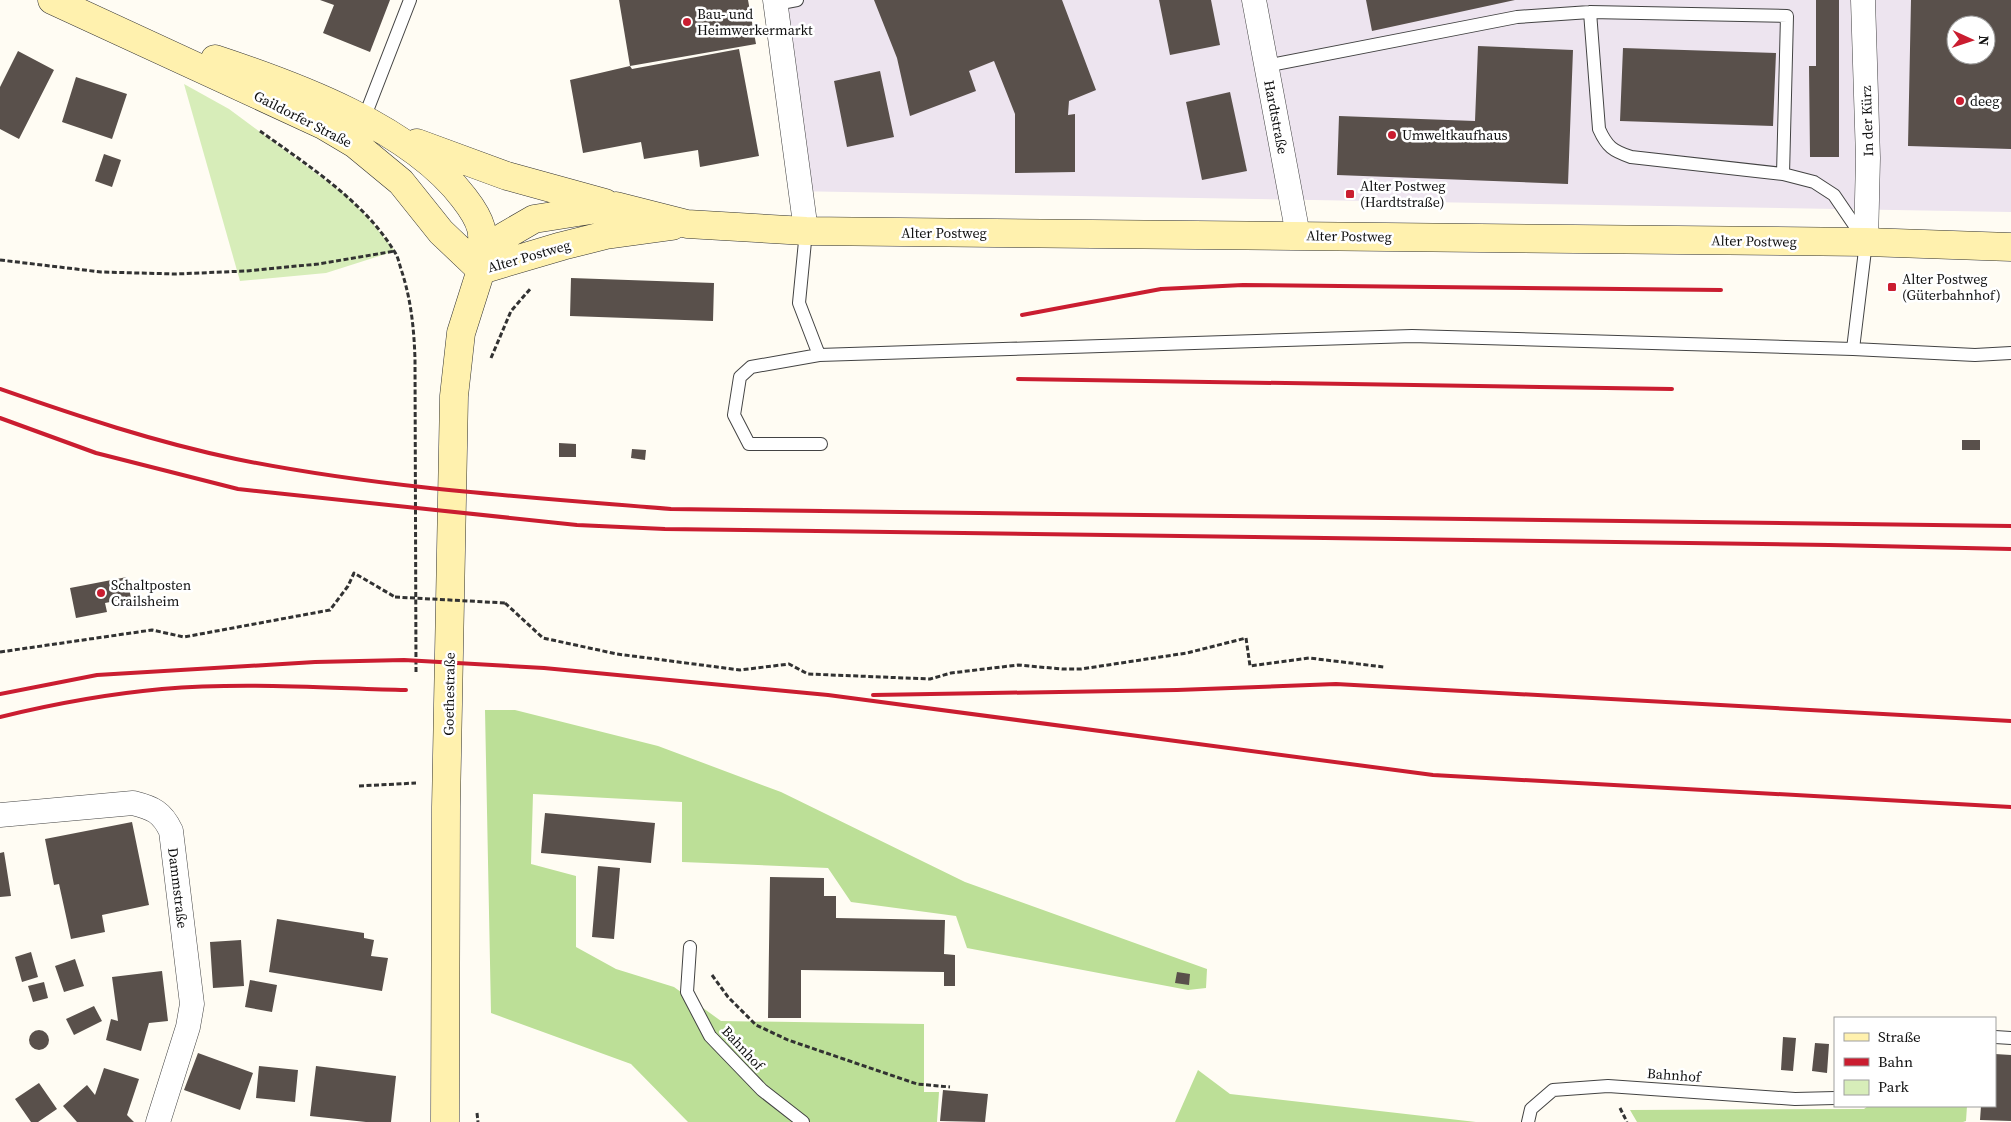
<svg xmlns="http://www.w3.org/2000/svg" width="2011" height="1122" viewBox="0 0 2011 1122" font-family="'Source Serif 4',serif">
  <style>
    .industrial { fill: #ede4ef; fill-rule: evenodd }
    .green { fill: #d7edb9 }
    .forest { fill: #bcdf97 }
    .building { fill: #59504b; fill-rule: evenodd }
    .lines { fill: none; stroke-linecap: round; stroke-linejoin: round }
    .service-casing { stroke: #434343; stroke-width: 14 }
    .minor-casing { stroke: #434343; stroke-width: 25 }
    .secondary-casing { stroke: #323232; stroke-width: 29 }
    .path { stroke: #323232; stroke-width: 3; stroke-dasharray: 5 2.5; stroke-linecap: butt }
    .service { stroke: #fff; stroke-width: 12 }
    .minor { stroke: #fff; stroke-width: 24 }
    .secondary { stroke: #fff1ae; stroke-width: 28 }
    .rail { stroke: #ca1d30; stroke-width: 4 }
    .path-bridge { stroke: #323232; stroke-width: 3; stroke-dasharray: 5 2.5; stroke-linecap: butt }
    .poi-dot { fill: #ca1d30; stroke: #fff; stroke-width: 2 }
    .labels { text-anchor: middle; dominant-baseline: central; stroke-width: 5; stroke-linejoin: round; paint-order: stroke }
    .poi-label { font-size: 14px; fill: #101010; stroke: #fff; text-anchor: start }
    .street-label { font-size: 14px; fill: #101010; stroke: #fff }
  </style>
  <rect width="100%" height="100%" fill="#fffcf3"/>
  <path class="industrial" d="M775,0H2011V212L789,191ZM1956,25H1986V55H1956Z"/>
  <path class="green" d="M184,84L229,109L347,196L373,224L395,251L326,273L240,281Z"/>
  <path class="forest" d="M485,710H515L658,746L781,792L965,882L1207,969L1206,988L1188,990L967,948L956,916L851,902L828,868L682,862V802L533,794L531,864L576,876V947L616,969L674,987L721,1021L924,1024V1092H939L937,1122H688L631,1064L491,1013Z
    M1198,1070L1230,1094L1476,1122H1175Z
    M1868,1106H1967L1966,1121L1963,1122H1637L1630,1110L1864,1109Z"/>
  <path class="building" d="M320,0H390L370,52L323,33L334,5Z
    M619,0H748L756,44L630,66L632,69L739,49L759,156L700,167L698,150L644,159L641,142L583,153L570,80L630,66Z
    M874,0H1062L1096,90L1069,101L1068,115L1075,114V172L1015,173V114L994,61L969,71L976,91L910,116L897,58Z
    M1159,0H1211L1220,45L1170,55Z
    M1366,0H1515L1372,31Z
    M1816,0H1839V157H1810L1809,66H1816Z
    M1911,0H2011V149L1908,146ZM1956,25H1986V55H1956Z
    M1478,46L1573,50L1568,184L1337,175L1339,116L1475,121Z
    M1623,48L1776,53L1773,126L1620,121Z
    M18,51L54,70L19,139L0,129V87Z
    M880,71L894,137L847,147L834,81Z
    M76,77L127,94L112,139L62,122Z
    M1230,92L1247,171L1202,180L1186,102Z
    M104,154L121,160L112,187L95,181Z
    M571,278L714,283L713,321L570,316Z
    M1962,440H1980V450H1962Z
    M559,443L576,444V457H559Z
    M632,449L646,450L645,460L631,458Z
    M127,577L131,598L105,603L107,612L76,618L70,588Z
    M545,813L655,823L651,863L541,853Z
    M132,822L149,905L102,915L105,932L71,939L59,884L54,885L45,839Z
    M4,852L11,896L0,897V853Z
    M598,866L620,868L614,939L592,937Z
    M770,877L824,878V896H836V918L945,920L944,954L955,955V986H944V972L801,970V1018H768Z
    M277,919L364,933V938L374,940L371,956L388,958L382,991L269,972Z
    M241,940L244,986L213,988L210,942Z
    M31,952L38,977L22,982L15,957Z
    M75,959L84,986L64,992L55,966Z
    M162,971L168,1021L149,1023L141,1051L106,1040L111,1019L118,1021L112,977Z
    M1177,972L1190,974L1189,985L1175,983Z
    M250,980L277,985L272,1012L245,1007Z
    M44,982L48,998L33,1002L28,986Z
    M94,1006L102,1021L74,1035L66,1019Z
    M29 1040a10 10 0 1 1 20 0a10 10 0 1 1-20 0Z
    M1783,1037L1796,1038L1793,1071L1781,1070Z
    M1815,1043L1829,1044L1827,1073L1812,1071Z
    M198,1053L253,1073L240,1110L184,1090Z
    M1995,1054L2011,1055V1121L1980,1120L1981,1106H1995Z
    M259,1066L298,1070L295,1102L256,1098Z
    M316,1066L396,1076L391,1122H366L310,1116Z
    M104,1068L139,1079L127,1115L134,1122H77L63,1106L87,1085L95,1095Z
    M39,1083L57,1109L38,1122H31L15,1099Z
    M943,1090L988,1094L985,1122L940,1121Z"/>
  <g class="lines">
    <g class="service-casing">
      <path id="service" d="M776,4L797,0
        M1590,12L1599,129C1607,147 1613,151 1631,157L1783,174L1814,182L1834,195L1866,242L1853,349
        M1266,66L1517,17L1590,12L1787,16L1783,174
        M363,121L410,0
        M806,231L799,303L819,355L1412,336L1853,349L1975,355L2011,353
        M819,355L751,367L740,377L734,415L749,444H821
        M690,947L687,992L710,1036L762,1090L803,1122
        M1995,1037L2011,1038
        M1528,1122L1531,1109L1553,1090L1608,1086L1795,1099L1835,1098"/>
    </g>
    <g class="minor-casing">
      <path id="minor" d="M775,0L806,231
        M1254,0L1298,235
        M1863,0L1868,158L1866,242
        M0,815L133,803C153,808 162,812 171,831L192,1004L188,1027L158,1122"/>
    </g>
    <g class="secondary-casing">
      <path id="secondary" d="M52,0L323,125L355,144L401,182L441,232L481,270
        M215,59C297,86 411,128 464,198C471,207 478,217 481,228C484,240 481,257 481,270
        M417,143L507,176L605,203
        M481,270L562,246L606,235L672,226
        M445,1122L446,807L454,396L461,333L481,270L503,237L534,219L616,206L687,224L806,231L1866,242L2011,247"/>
    </g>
    <path class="path" d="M260,131C306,164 365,202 394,251C398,256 399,263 401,269C411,299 414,328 415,359L416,674
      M0,260L101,272L176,274L246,271L318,264L395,251
      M491,358L511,311L531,288
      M505,603L543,638L617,654L740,670L789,664L808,674L930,679L951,673L1018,665L1062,669H1081L1187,653L1246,638L1250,666L1309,658L1384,667
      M0,652L152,630L184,637L330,610L348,586L354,573L395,597
      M359,786L416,783
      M712,975L728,997L756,1025L788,1040L917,1084L950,1087
      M1620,1108L1627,1122
      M477,1113L478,1122"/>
    <use href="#service" class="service"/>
    <use href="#minor" class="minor"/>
    <use href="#secondary" class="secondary"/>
    <path class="rail" d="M1022,315L1161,289L1243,285L1721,290
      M1018,379L1672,389
      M0,389C77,416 155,442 236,459C379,488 526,497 671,509L2011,526
      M0,418L96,453L238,489L577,525L665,529L1829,545L2011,549
      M0,694L97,675L315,662L404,660L544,668L828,695L1433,775L2011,807
      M873,695L1177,690L1336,684L2011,721
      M0,717C53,704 107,694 162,689C243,682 325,688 406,690"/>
    <path class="path-bridge" d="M395,597L505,603"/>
  </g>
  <g class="poi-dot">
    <circle cx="687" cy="22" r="5"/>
    <circle cx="1960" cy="101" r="5"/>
    <circle cx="1392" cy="135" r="5"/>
    <rect x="1345" y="189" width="10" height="10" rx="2.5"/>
    <rect x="1887" y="282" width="10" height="10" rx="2.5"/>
    <circle cx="101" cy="593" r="5"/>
  </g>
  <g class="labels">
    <g class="poi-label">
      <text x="697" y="14">Bau- und<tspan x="697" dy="16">Heimwerkermarkt</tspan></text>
      <text x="1970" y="101">deeg</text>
      <text x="1402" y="135">Umweltkaufhaus</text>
      <text x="1360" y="186">Alter Postweg<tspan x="1360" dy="16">(Hardtstraße)</tspan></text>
      <text x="1902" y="279">Alter Postweg<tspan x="1902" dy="16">(Güterbahnhof)</tspan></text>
      <text x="111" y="585">Schaltposten<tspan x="111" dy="16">Crailsheim</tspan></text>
    </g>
    <g class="street-label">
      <text transform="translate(1276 117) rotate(79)">Hardtstraße</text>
      <text transform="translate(303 119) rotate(27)">Gaildorfer Straße</text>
      <text transform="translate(1867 121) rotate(-92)">In der Kürz</text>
      <text x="944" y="233">Alter Postweg</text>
      <text transform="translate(1349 236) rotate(1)">Alter Postweg</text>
      <text transform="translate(1754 241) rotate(1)">Alter Postweg</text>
      <text transform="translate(529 256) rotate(-16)">Alter Postweg</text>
      <text transform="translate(449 694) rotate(-89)">Goethestraße</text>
      <text transform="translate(178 888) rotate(83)">Dammstraße</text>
      <text transform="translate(743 1048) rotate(47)">Bahnhof</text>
      <text transform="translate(1674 1075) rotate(4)">Bahnhof</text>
    </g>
  </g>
  <rect x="1834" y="1017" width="162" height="90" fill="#ffffff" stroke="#9f9f9f"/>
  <rect x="1844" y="1033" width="25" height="8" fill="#fff1ae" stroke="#9f9f9f"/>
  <text x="1878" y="1042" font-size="15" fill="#101010">Straße</text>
  <rect x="1844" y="1058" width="25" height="8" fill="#ca1d30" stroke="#9f9f9f"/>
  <text x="1878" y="1067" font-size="15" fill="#101010">Bahn</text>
  <rect x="1844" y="1080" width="25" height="15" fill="#d7edb9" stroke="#9f9f9f"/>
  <text x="1878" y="1092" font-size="15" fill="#101010">Park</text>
  <g transform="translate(1971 40) rotate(93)"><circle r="24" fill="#ffffff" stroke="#9f9f9f"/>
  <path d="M0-4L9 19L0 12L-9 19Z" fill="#ca1d30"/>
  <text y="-8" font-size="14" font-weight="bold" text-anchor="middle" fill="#101010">N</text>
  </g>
</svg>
